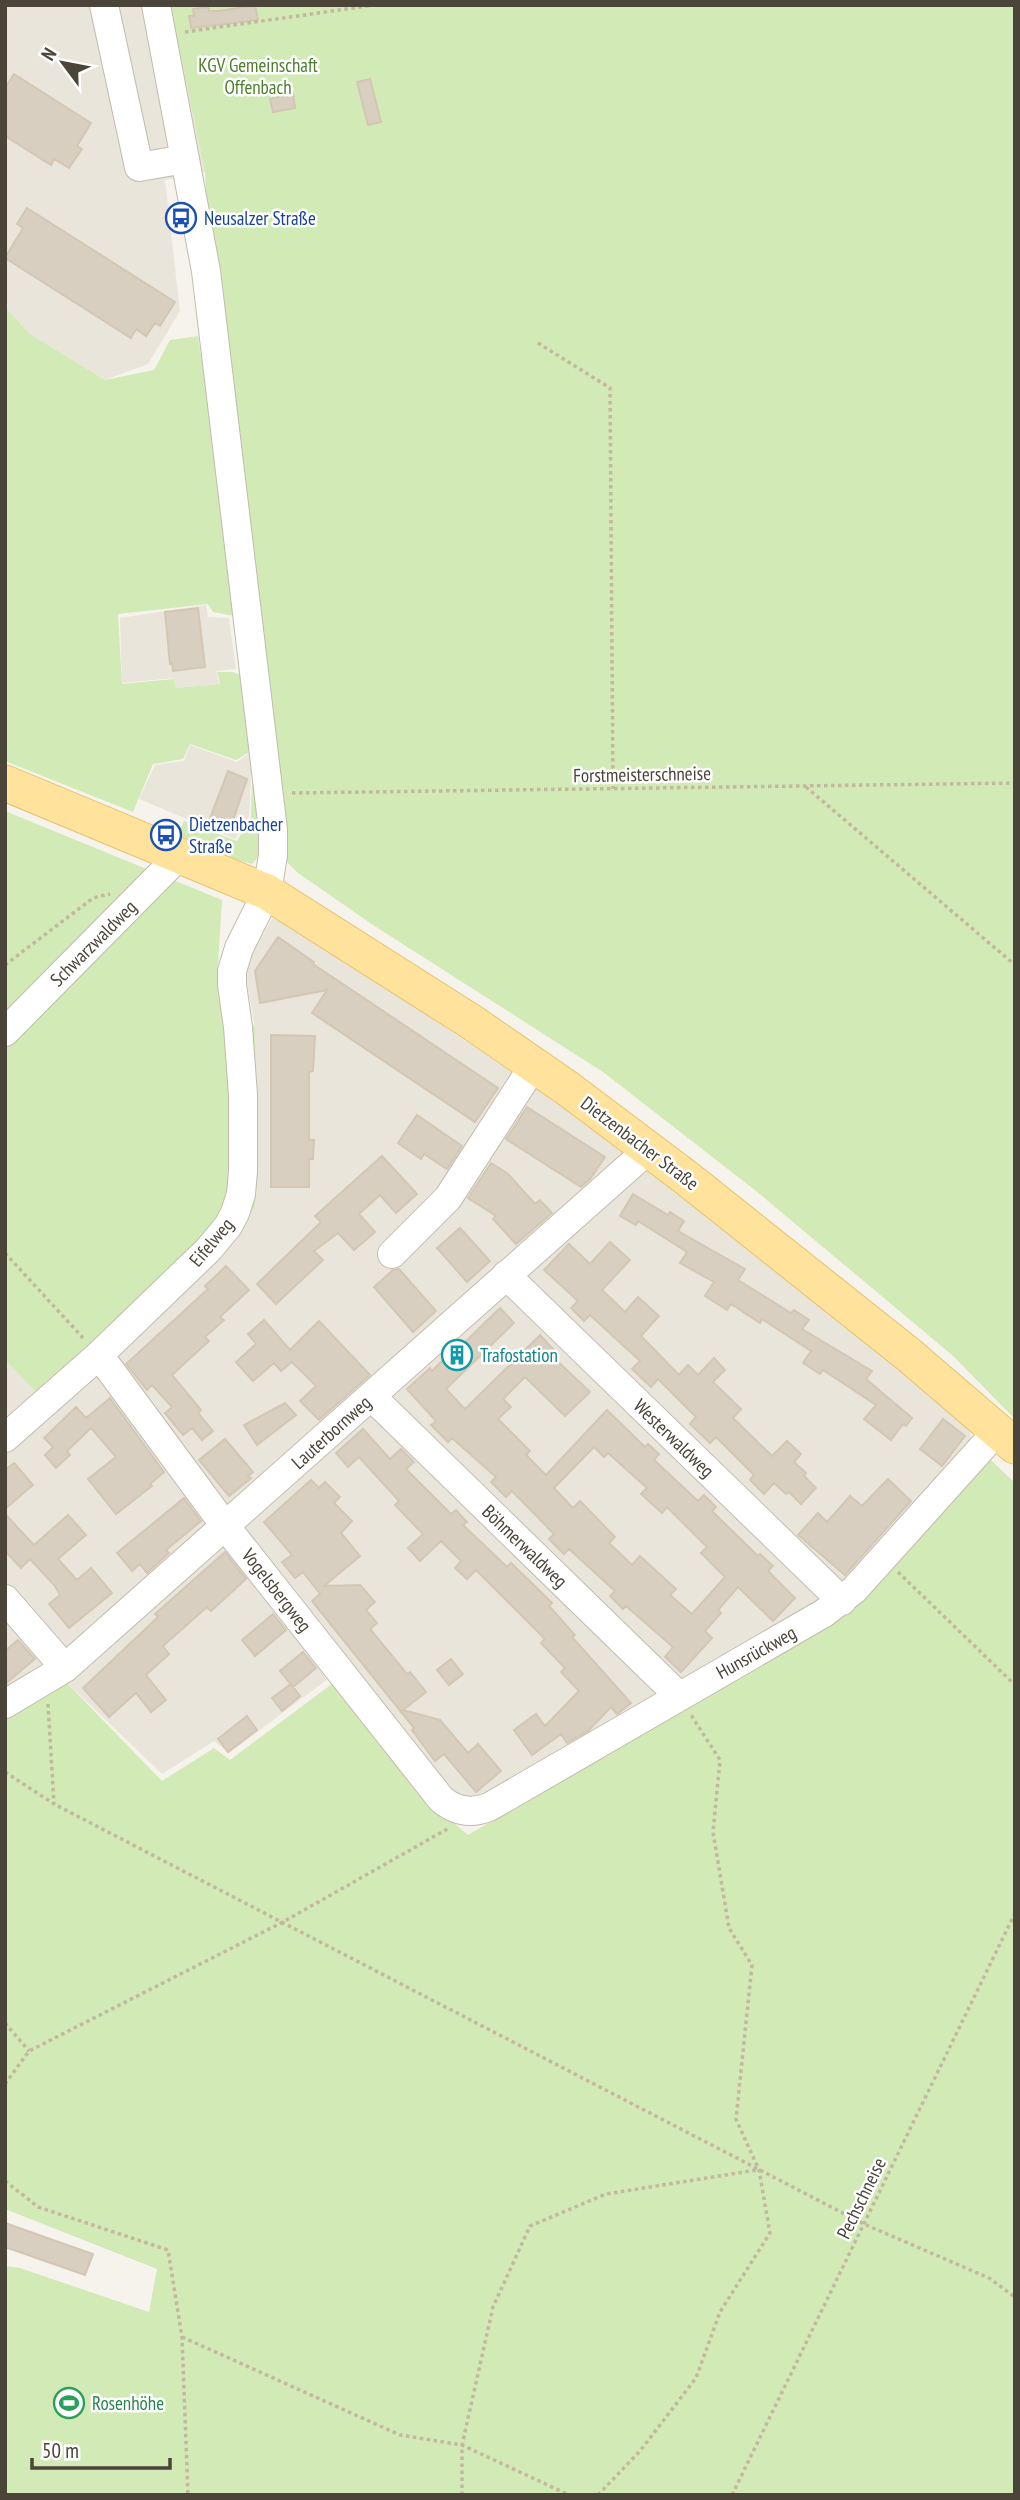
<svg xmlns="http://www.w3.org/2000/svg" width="1020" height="2500" viewBox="0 0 1020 2500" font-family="'PT Sans Narrow',sans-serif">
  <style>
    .residential { fill: #eae5da }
    .green { fill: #d2eab5 }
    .building { fill: #d8cfc1; stroke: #d3c7b4; stroke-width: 2; fill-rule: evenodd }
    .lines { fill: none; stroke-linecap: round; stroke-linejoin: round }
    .minor-casing { stroke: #c2bbae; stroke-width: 30 }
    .major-casing { stroke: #e6c16a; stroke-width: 37 }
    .path { stroke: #c4b79f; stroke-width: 3.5; stroke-dasharray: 3.5 3.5; stroke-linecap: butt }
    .minor { stroke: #fff; stroke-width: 28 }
    .major { stroke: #ffe39c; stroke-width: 35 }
    .labels { text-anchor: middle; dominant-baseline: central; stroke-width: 5; stroke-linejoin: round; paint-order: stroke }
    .park-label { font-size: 19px; fill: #4a7f2a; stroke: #fff }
    .transit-label { font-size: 19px; fill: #164399; stroke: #fff; text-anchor: start }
    .street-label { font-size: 19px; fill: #4b4439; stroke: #fff }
    .culture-label { font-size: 19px; fill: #0d838f; stroke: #fff; text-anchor: start }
    .leisure-label { font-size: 19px; fill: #27864d; stroke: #fff; text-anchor: start }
  </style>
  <rect width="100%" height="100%" fill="#f6f3ec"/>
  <path class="residential" d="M5,5H170L205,172L165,180L180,311L148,364L105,380L30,334L5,307Z
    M206,605L208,617L229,618L236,669L216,671L219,684L176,688L174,678L122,683L120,618Z
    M190,745L237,762L252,751L249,817L235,839L139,799L155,765L184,761Z
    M272,919L281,920L359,969L618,1144L970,1426L971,1442L827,1599L470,1800L449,1796L344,1667L229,1753L214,1741L162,1774L64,1680L5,1713V1360L36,1392L230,1246L255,1206L258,1175L255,1027L244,967Z"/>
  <path class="green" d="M170,5H1015V1419L952,1355L756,1191L603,1072L376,927L298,873L287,862L208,219L205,172Z
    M5,307L30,334L105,380L154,370L170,340L198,336L240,617L213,612L208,604L118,614L122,684L174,679L176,688L220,684L217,672H233L245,676L265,850L252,864L234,859L178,835L184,821L237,841L251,817L253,750L236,760L190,744L183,759L153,764L133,812L5,761Z
    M5,811L222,900L217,979L255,1027L258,1175L255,1206L230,1246L36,1392L5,1360Z
    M991,1460L1015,1483V2495H5V2266L20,2268L149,2312L157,2269L5,2209V1713L64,1680L162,1781L214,1748L230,1760L336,1681L454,1823L468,1835L825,1622Z"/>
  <path class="building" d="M255,5L258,20L191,28L189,16H194L193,9L208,7L209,11H220Z
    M14,74L91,123L77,146L82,149L69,168L54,159L51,165L5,136V88Z
    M370,79L381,122L368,125L357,82Z
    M293,94L295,108L273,112L270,99Z
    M27,208L175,302L160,326L155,323L146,336L136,329L131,338L5,258L23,228L17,224Z
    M198,608L205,667L173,671L172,663L170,664L165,612Z
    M228,771L247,779L230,829L209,821Z
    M278,937L314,962L313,964L498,1088L475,1122L312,1013L327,990L260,1003L255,971Z
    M271,1035L315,1036L313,1071L309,1072V1140H314L313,1159H309V1187H271Z
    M527,1107L605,1157L590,1179L581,1187L506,1139Z
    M417,1115L462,1146L447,1169L424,1154L421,1159L398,1143Z
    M382,1156L417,1194L396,1213L380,1195L359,1214L375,1232L354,1250L338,1233L314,1251L323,1260L276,1304L257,1284L321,1222L315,1216Z
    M491,1163L507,1173L535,1204L540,1200L552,1213L516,1244L493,1219L496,1216L468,1198Z
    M633,1194L668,1215L670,1212L684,1221L678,1231L745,1269L738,1280L791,1313L794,1310L809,1320L802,1329L872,1371L866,1379L912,1418L906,1426L903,1424L891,1440L864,1419L876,1405L823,1370L820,1374L803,1363L811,1351L762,1319L760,1323L731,1304L727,1310L705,1296L714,1282L680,1263L687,1252L638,1221L636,1225L620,1216Z
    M460,1228L490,1261L467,1282L437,1248Z
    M610,1242L630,1260L602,1290L625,1312L638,1297L659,1316L641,1336L679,1375L688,1365L698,1375L714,1358L725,1370L713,1382L741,1409L733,1418L772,1456L787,1441L801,1454L794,1462L806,1473L804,1476L816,1488L801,1504L789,1492L786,1494L774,1483L764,1494L750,1480L754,1475L716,1437L710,1443L690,1424L696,1417L658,1379L651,1387L632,1369L640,1361L590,1315L584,1321L571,1308L578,1301L544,1270L569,1244L590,1264Z
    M226,1266L249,1290L220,1317L224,1320L205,1337L209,1341L172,1375L201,1410L198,1413L213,1431L202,1440L192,1428L183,1435L165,1413L172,1407L152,1385L147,1390L126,1364L208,1289L205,1286Z
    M399,1269L436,1311L413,1332L374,1287L393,1270Z
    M500,1308L514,1323L446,1389L465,1409L540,1335L553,1349L549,1353L590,1392L565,1416L525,1377L503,1399L511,1407L498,1419L530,1451L526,1455L546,1475L607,1410L645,1447L648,1444L659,1454L654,1460L698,1501L704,1495L716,1507L712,1511L758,1556L760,1554L773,1566L768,1571L795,1598L773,1621L738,1587L718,1610L721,1613L705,1631L712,1638L681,1672L665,1657L673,1647L626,1606L623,1609L610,1596L615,1591L569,1549L564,1554L549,1539L554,1534L512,1491L506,1497L491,1482L496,1477L452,1438L448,1442L431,1425L436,1421L407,1389L430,1368L432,1371L455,1348L457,1350ZM594,1447L604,1457L608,1453L647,1488L641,1494L662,1513L667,1507L707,1547L701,1553L725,1577L692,1614L670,1595L676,1589L640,1556L632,1565L609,1543L615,1537L580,1501L573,1508L554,1488Z
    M264,1320L290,1350L319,1321L370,1375L319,1420L300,1401L316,1386L292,1362L281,1371L274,1363L253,1381L236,1362L256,1344L248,1334Z
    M110,1398L164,1472L150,1484L152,1486L116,1514L88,1479L116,1457L91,1428L67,1451L70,1455L56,1468L45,1455L53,1447L44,1438L76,1407L86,1418Z
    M285,1403L296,1415L257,1445L244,1425Z
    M943,1419L965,1436L942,1466L920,1449Z
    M363,1429L390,1459L401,1449L414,1462L406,1469L451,1514L456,1510L467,1522L463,1525L507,1567L511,1563L539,1590L552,1603L549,1606L575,1635L572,1637L631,1703L617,1714L611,1707L588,1731L567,1743L561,1734L532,1755L514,1730L536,1714L545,1726L579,1691L561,1672L565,1668L541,1643L545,1639L476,1570L467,1579L455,1568L461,1561L441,1541L420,1561L408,1548L423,1534L395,1505L399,1501L359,1457L348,1467L336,1453Z
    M225,1439L253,1472L248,1476L251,1478L229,1496L199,1460Z
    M14,1463L33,1485L5,1509V1470Z
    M888,1479L911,1501L845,1575L798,1535L818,1513L827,1522L850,1496L862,1506Z
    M311,1480L319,1488L325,1482L340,1497L334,1503L352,1521L341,1533L360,1556L324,1586L360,1585L375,1602L366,1610L377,1623L370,1629L407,1674L410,1672L426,1692L403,1710L440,1720L468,1753L478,1744L501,1771L476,1792L444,1754L435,1761L412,1730L414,1728L312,1601L320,1594L303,1572L295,1578L282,1562L292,1555L264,1522Z
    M184,1498L201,1521L166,1550L169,1553L147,1573L140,1564L132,1571L117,1553Z
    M5,1514L34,1545L68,1515L86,1535L58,1559L77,1580L91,1568L112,1593L69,1628L49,1604L60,1595L55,1586L30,1559L21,1568L5,1551Z
    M225,1552L246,1579L211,1611L207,1607L163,1646L169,1654L146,1675L166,1700L151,1712L136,1693L109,1717L83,1688L158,1617L155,1614Z
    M273,1614L286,1630L255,1656L242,1640Z
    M18,1640L35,1659L5,1684V1651Z
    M303,1652L316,1668L293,1687L280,1671Z
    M451,1659L463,1674L449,1685L437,1670Z
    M291,1684L300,1696L282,1711L272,1698Z
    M247,1716L257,1730L228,1752L218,1739Z
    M5,2223L93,2254L85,2275L5,2247Z"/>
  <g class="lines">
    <g class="minor-casing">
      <path id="minor" d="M104,5L139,167L185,159
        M5,1032L180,855
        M392,1254L448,1198L534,1065
        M506,1275L842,1601
        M99,1355L226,1527L441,1799C456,1812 472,1814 489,1807L824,1613L854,1590L998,1430
        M371,1396L679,1696
        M5,1438L99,1355L209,1249L228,1226L235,1213L241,1194L243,1171V1095L238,1027L232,985V971L239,948L267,892L273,855V830L206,271L156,5
        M5,1599L65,1668
        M5,1704L65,1668L649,1149"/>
    </g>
    <g class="major-casing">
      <path id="major" d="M5,783L267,892L470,1021L567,1088L684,1176L909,1355L1015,1446"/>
    </g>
    <path class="path" d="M185,32L374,5
      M538,343L610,388L613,789
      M806,787L1015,965
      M292,793L1015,783
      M5,965L93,898L110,894
      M5,1253L83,1338
      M898,1572L1015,1685
      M48,1704L54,1804
      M5,1772L54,1804L864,2224L989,2278L1015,2297
      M5,2023L29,2051
      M5,2084L29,2051L283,1922L449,1828
      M5,2181L38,2207L168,2250L182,2337L188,2495
      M182,2337L400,2435L462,2445L569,2495
      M462,2495V2445L493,2307L530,2226L606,2194L757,2170
      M598,2495L640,2451L696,2378L720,2312L770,2233L759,2170L736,2119L752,1965L729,1928L713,1832L720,1760L691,1715
      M732,2495L1015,1913"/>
    <use href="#minor" class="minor"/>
    <use href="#major" class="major"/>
  </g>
  <defs>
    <g id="bus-ring" transform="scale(1.575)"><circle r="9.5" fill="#fff" stroke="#1a4fb4" stroke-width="1.5"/><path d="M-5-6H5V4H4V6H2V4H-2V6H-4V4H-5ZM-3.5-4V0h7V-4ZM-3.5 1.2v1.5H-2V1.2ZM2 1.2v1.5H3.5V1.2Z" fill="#1a4fb4"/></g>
    <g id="building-ring" transform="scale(1.575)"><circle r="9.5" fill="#fff" stroke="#0f9aa8" stroke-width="1.5"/><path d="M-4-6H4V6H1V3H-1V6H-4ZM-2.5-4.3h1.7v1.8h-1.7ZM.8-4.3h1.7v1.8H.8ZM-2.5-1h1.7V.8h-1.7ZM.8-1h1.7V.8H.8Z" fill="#0f9aa8"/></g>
    <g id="stadium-ring" transform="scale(1.575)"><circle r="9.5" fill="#fff" stroke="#2e9e5b" stroke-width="1.5"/><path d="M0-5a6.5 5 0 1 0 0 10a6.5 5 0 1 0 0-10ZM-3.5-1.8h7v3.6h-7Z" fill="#2e9e5b"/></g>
  </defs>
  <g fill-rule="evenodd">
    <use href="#bus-ring" x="181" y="218"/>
    <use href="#bus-ring" x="166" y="835"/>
    <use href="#building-ring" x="457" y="1355"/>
    <use href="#stadium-ring" x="69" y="2403"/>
  </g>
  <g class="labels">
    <g class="park-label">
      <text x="258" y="65">KGV Gemeinschaft<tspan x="258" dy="22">Offenbach</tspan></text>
    </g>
    <g class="transit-label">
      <text x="204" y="218">Neusalzer Straße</text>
      <text x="189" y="824">Dietzenbacher<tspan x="189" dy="22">Straße</tspan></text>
    </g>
    <g class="street-label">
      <text transform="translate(642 774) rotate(-1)">Forstmeisterschneise</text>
      <text transform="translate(93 943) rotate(-45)">Schwarzwaldweg</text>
      <text transform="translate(640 1143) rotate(37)">Dietzenbacher Straße</text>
      <text transform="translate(211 1242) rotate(-50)">Eifelweg</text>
      <text transform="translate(331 1432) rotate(-42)">Lauterbornweg</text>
      <text transform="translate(674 1438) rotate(44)">Westerwaldweg</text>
      <text transform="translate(525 1546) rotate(44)">Böhmerwaldweg</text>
      <text transform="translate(277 1590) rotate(52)">Vogelsbergweg</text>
      <text transform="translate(756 1652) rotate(-29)">Hunsrückweg</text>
      <text transform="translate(861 2198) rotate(-64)">Pechschneise</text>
    </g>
    <g class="culture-label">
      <text x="480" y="1355">Trafostation</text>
    </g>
    <g class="leisure-label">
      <text x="92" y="2403">Rosenhöhe</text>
    </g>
  </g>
  <rect width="1020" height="2500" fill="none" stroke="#4b4439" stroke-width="14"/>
  <g transform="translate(63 63) rotate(302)" stroke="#ffffff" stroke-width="5" paint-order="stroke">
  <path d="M0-5L12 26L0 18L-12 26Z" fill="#4b4439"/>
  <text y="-10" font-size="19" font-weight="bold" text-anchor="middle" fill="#4b4439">N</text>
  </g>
  <path d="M32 2458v10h138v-10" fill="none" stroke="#4b4439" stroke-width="3.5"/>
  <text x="42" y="2458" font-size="21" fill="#4b4439" stroke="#ffffff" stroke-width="5" paint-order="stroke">50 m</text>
</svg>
